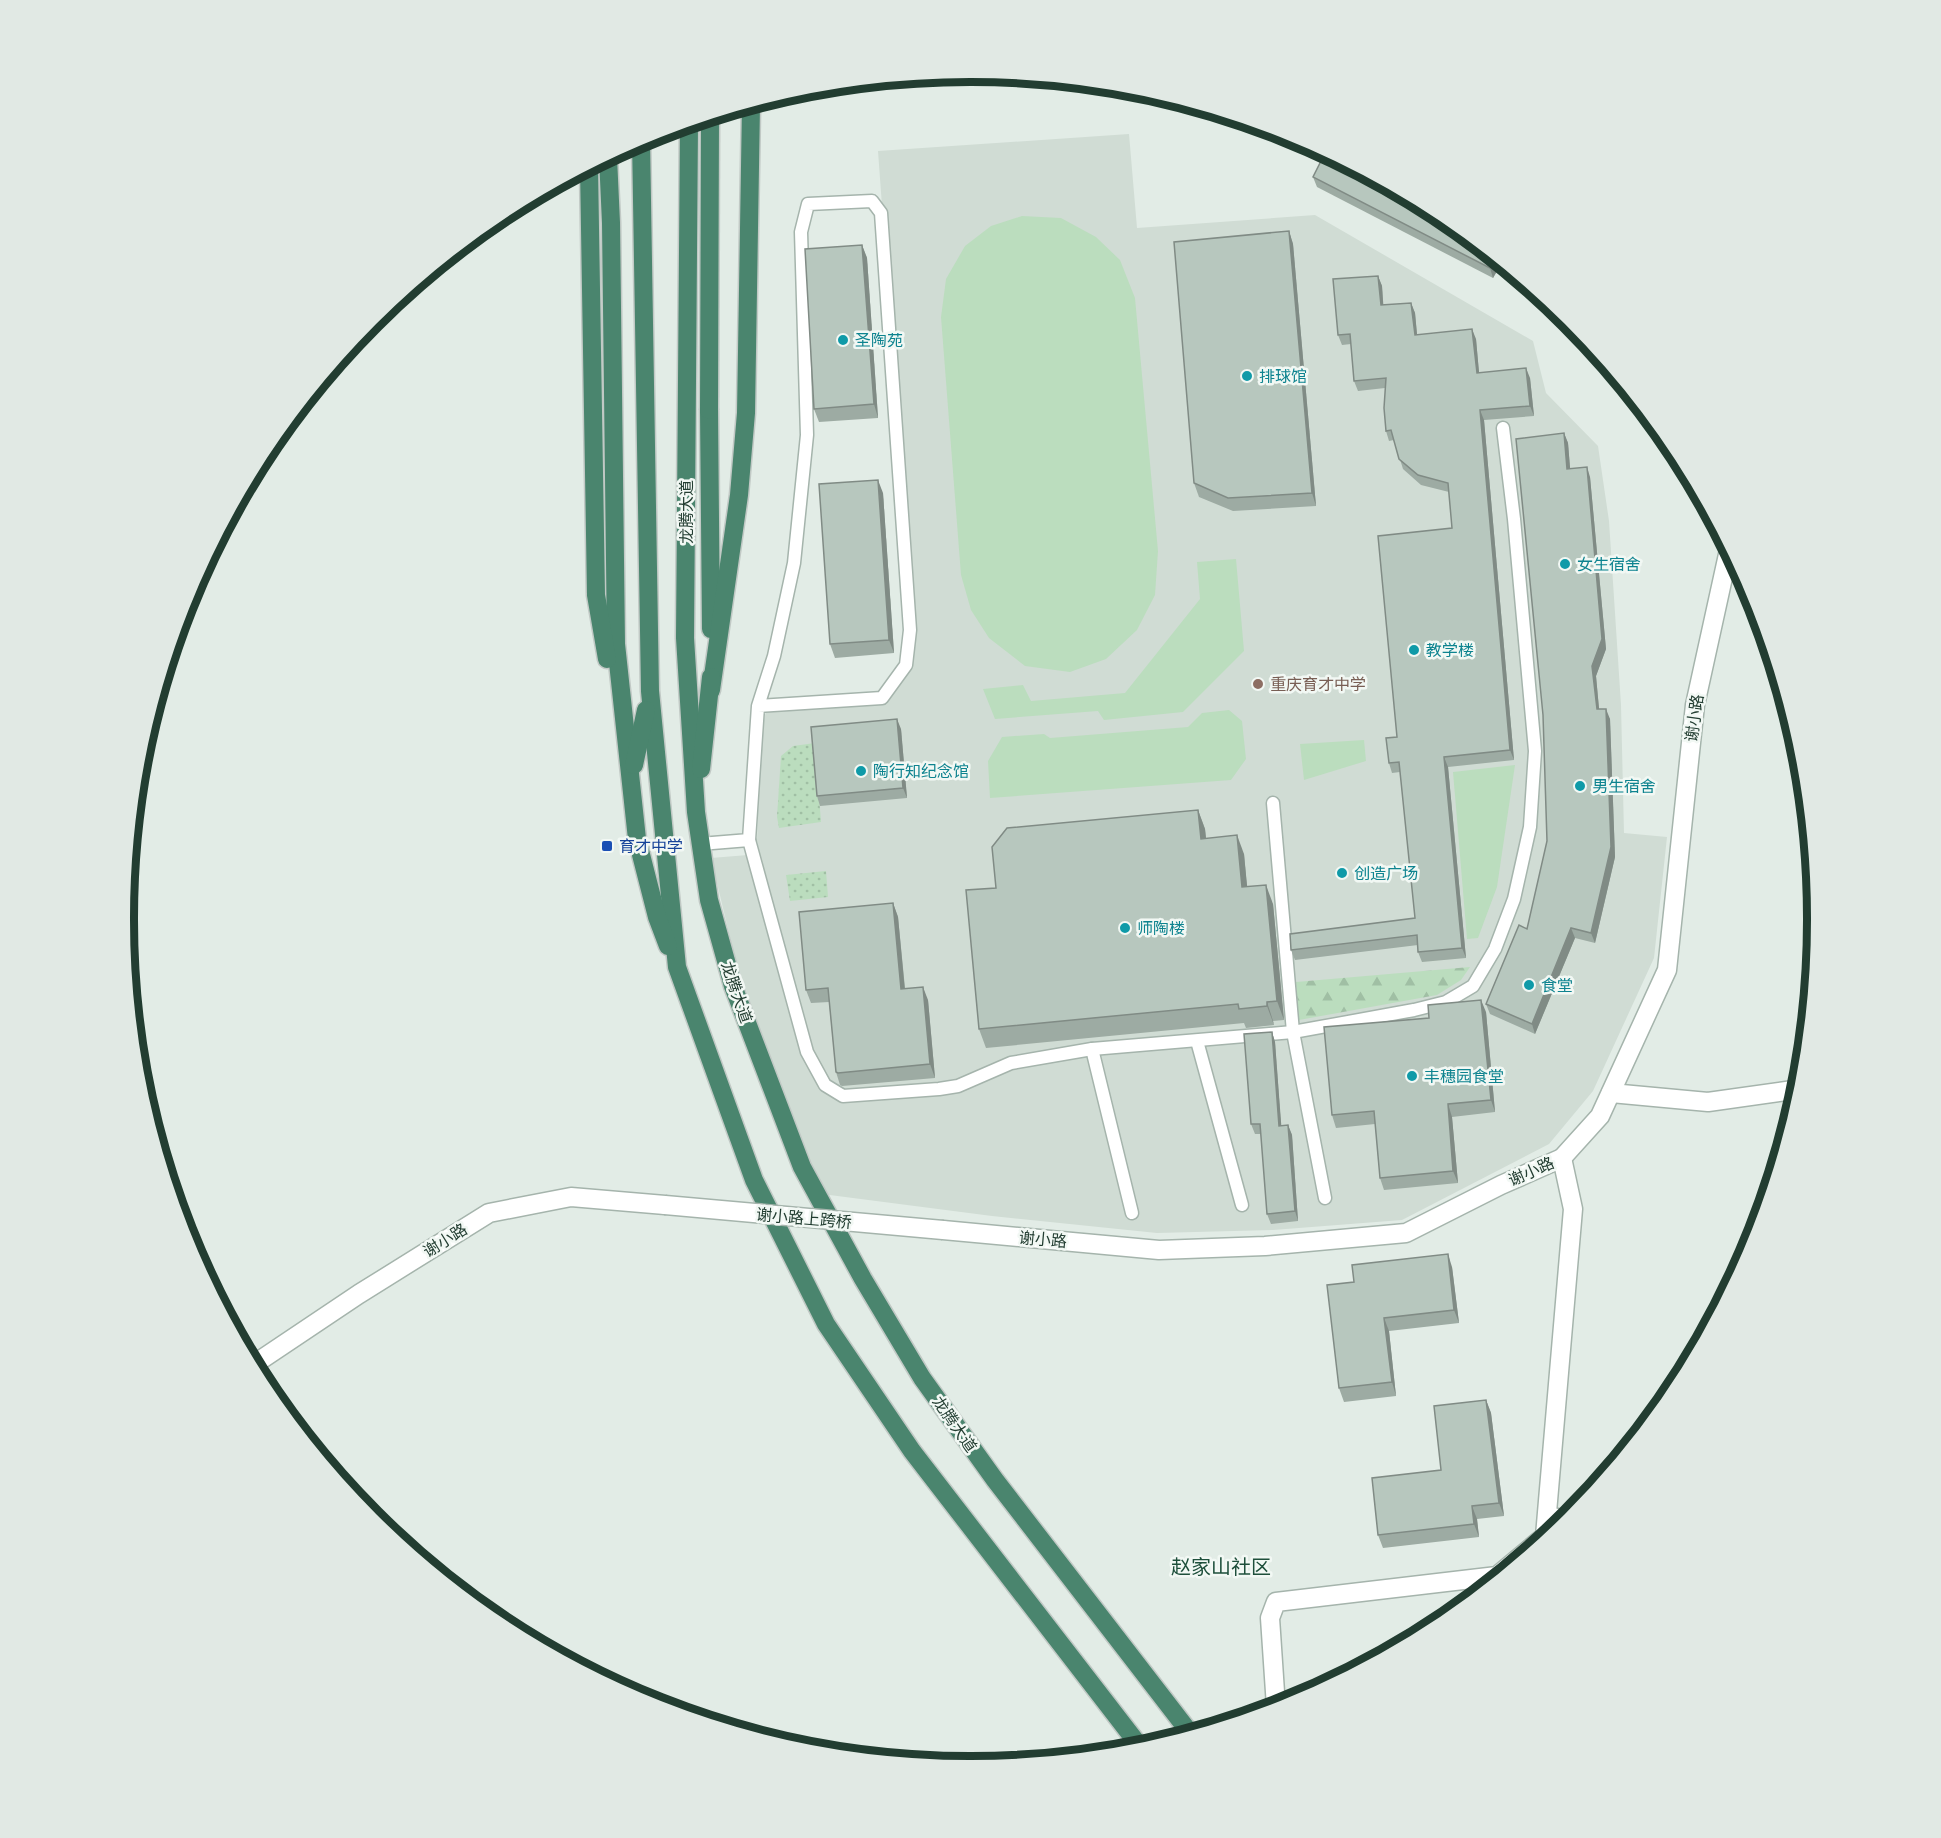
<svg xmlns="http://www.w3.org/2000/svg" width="1941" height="1838" viewBox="0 0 1941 1838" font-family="'Work Sans','Noto Sans SC',sans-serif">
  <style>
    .built { fill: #d0dcd4 }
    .grass { fill: url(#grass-dots) }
    .forest { fill: url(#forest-firs) }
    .garden { fill: #bbddbe }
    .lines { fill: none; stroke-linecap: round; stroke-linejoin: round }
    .service-casing { stroke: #a5b4ac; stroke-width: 15 }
    .minor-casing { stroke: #a5b4ac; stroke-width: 21 }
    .tertiary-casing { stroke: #a5b4ac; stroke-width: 21 }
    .trunk-casing { stroke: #c1c9c5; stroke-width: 21 }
    .service { stroke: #fff; stroke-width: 12 }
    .minor { stroke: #fff; stroke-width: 18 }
    .tertiary { stroke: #fff; stroke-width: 18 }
    .trunk { stroke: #4a856e; stroke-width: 18 }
    .tertiary-bridge-casing { stroke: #a5b4ac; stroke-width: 21; stroke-linecap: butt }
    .trunk-bridge-casing { stroke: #c1c9c5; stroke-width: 21; stroke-linecap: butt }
    .tertiary-bridge { stroke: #fff; stroke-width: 18 }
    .trunk-bridge { stroke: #4a856e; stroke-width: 18 }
    .wall { fill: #9daba3 }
    .shaded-wall { fill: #808b85 }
    .building { fill: #b7c7be; stroke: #808b85; stroke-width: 1.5 }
    .culture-dot { fill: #0f9aa8; stroke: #f2f8f4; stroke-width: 2 }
    .education-dot { fill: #8d6e63; stroke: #f2f8f4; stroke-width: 2 }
    .transit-dot { fill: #1a4fb4; stroke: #f2f8f4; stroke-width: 2 }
    .labels { text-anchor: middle; stroke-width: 5; stroke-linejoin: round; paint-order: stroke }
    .culture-label { font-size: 16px; fill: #0d838f; stroke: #f2f8f4; text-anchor: start }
    .street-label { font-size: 16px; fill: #223d31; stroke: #f2f8f4 }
    .education-label { font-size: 16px; fill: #785e54; stroke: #f2f8f4; text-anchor: start }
    .transit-label { font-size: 16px; fill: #164399; stroke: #f2f8f4; text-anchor: start }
    .quarter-label { font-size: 20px; fill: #1e4f3b; stroke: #f2f8f4 }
    .rim { fill: none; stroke: #223d31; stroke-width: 8 }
  </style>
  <defs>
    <pattern id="grass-dots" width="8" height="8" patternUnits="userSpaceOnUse" patternTransform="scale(1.5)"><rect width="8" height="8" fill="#bbddbe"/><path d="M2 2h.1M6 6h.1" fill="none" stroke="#a0bfa4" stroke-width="1.8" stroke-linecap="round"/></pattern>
    <pattern id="forest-firs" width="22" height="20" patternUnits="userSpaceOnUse" patternTransform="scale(1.5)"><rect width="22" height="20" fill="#bbddbe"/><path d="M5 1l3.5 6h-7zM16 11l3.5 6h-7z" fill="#a0bfa4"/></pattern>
  </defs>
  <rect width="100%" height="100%" fill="#e2ece6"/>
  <polygon class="built" points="1129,134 1137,228 1315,215 1533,341 1546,393 1598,446 1609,521 1621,705 1624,833 1667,837 1654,958 1593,1091 1549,1144 1402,1220 1273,1230 1157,1233 992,1216 822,1194 779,1088 734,954 711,858 760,854 757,841 761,735 766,711 885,703 908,666 913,630 878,151"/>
  <g class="grass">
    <polygon points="815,743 821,822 779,828 777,817 781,756 793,746"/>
    <polygon points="826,871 828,897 790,901 786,875"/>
  </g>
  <polygon class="forest" points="1470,967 1461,980 1437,995 1299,1020 1296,982"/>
  <g class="garden">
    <polygon points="1022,216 1061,218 1096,237 1120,260 1135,298 1158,551 1155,595 1137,630 1106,659 1070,672 1025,666 989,638 971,610 961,575 941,317 946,279 965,246 991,226"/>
    <polygon points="1236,559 1244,651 1183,712 1104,720 1098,711 995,719 983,689 1023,685 1031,701 1125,693 1200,599 1197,562"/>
    <polygon points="1229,710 1242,721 1246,759 1231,780 990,798 988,761 1002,737 1044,734 1050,738 1188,727 1202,713"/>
    <polygon points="1364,740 1366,761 1304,780 1300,744"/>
    <polygon points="1515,765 1497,887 1478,938 1467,939 1453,772"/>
  </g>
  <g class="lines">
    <defs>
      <g id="service">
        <polyline points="1273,803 1293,1032 1325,1198"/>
        <polyline points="749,840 807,1052 825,1085 843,1096 939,1089 958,1086 1011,1063 1092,1049 1293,1032 1414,1010 1446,1002 1473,986 1495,949 1514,899 1530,827 1535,751 1514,519 1503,428"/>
        <polyline points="700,844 749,840 758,706 774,656 794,563 807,435 801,232 808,204 872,201 881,213 910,630 906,665 882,698 758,706"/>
        <polyline points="1197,1041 1242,1205"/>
        <polyline points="1092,1049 1132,1213"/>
      </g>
      <g id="minor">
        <polyline points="1611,1093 1708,1102 1800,1089"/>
        <polyline points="1548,1516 1567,1520"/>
        <polyline points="1276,1707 1270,1618 1276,1602 1497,1576 1545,1536 1573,1209 1562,1158"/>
      </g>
      <g id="tertiary">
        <polyline points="943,1230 1159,1250 1265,1246 1406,1233 1501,1185 1562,1158 1600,1116 1667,970 1695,705 1729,550"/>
        <polyline points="253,1365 359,1294 489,1213 571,1197 665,1205"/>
      </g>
      <g id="trunk">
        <polyline points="689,124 685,638 696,812 709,900 733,986 802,1167 863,1279 922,1378 995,1480 1190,1733"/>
        <polyline points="641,139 650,691 677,967 754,1180 826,1324 912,1451 1141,1748"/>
        <polyline points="608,157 611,223 616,644 637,839 657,917 668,946"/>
        <polyline points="589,167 596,595 607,659"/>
        <polyline points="709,410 711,629"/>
        <polyline points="711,690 739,495 746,413 751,105"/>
        <polyline points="634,765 646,710"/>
        <polyline points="701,769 711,677"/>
      </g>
    </defs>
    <use href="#service" class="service-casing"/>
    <use href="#minor" class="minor-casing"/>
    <use href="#tertiary" class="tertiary-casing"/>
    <use href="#trunk" class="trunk-casing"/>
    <use href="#service" class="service"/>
    <use href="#minor" class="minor"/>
    <use href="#tertiary" class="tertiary"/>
    <use href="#trunk" class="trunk"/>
    <defs>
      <polyline id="tertiary-bridge" points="665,1205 943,1230"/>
      <polyline id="trunk-bridge" points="709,410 710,117"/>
    </defs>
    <use href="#tertiary-bridge" class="tertiary-bridge-casing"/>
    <use href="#trunk-bridge" class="trunk-bridge-casing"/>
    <use href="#tertiary-bridge" class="tertiary-bridge"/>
    <use href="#trunk-bridge" class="trunk-bridge"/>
  </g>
  <g class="wall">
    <polygon points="1313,177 1501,264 1493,278 1317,187"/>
    <polygon points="1289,231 1293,244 1316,506 1233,511 1199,497 1194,483"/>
    <polygon points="862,245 867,258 878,418 819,422 814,409"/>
    <polygon points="1378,276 1382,286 1383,305 1411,303 1415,313 1417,335 1476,339 1479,373 1530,378 1534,416 1484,420 1514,760 1448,767 1466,958 1422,962 1418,952 1418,945 1295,960 1291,950 1415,918 1400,772 1392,773 1389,763 1397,737 1452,528 1449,492 1421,485 1403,469 1394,440 1389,441 1386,431 1385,388 1358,391 1354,381 1351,344 1342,345 1338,335"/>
    <polygon points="1564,433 1568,443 1570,469 1590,477 1606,649 1596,676 1599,709 1610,719 1615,857 1595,943 1575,938 1535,1034 1490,1014 1486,1004 1527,929 1547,841"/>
    <polygon points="883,493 894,653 835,658 830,644"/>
    <polygon points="901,729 907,798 820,806 817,796"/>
    <polygon points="1198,810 1205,829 1206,838 1244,854 1247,887 1273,904 1284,1020 1273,1021 1274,1025 1246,1028 1244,1023 986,1048 979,1029"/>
    <polygon points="893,903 898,917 905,988 928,1000 935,1078 842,1086 840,1085 836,1072 829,1002 811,1003 806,990"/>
    <polygon points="1486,1012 1495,1112 1452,1117 1458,1183 1384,1190 1380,1178 1375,1124 1336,1128 1332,1115"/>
    <polygon points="1272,1032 1275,1042 1281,1125 1288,1125 1292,1135 1298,1221 1271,1224 1267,1214 1261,1134 1255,1134 1251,1124"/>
    <polygon points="1452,1267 1459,1323 1389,1331 1396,1396 1344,1402 1339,1388 1354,1282"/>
    <polygon points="1486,1400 1491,1413 1504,1516 1477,1519 1479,1537 1383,1548 1378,1535 1441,1470"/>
  </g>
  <g class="shaded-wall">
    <polygon points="1289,231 1293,244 1316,506 1312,493"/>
    <polygon points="862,245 867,258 878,418 874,404"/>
    <polygon points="1495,259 1501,264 1493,278 1490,268"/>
    <polygon points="1378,276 1382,286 1384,315 1381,305"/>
    <polygon points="1411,303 1415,313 1418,345 1415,335"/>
    <polygon points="1472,329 1476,339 1480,383 1477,373"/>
    <polygon points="1526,368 1530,378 1534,416 1530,406"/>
    <polygon points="1480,410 1484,420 1514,760 1510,750"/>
    <polygon points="1564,433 1568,443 1571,479 1567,469"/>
    <polygon points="1587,467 1590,477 1606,649 1596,676 1600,719 1597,709 1592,666"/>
    <polygon points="878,480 883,493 894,653 889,640"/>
    <polygon points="1606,709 1610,719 1615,857 1595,943 1591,933"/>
    <polygon points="897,719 901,729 907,798 903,788"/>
    <polygon points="1444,757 1448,767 1466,958 1462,948"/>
    <polygon points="1198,810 1205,829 1208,858 1201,839"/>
    <polygon points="1237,835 1244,854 1249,906 1242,887"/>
    <polygon points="1266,885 1273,904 1284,1020 1277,1001"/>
    <polygon points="893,903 898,917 906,1002 901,989"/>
    <polygon points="1571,928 1575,938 1535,1034 1532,1024"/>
    <polygon points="923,987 928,1000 935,1078 930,1064"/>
    <polygon points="1481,1000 1486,1012 1495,1112 1491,1100"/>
    <polygon points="1267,1002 1273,1021 1274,1025 1267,1006"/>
    <polygon points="1272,1032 1275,1042 1282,1135 1279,1126"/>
    <polygon points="1448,1104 1452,1117 1458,1183 1453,1171"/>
    <polygon points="1288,1125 1292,1135 1298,1221 1295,1211"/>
    <polygon points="1448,1254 1452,1267 1459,1323 1454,1310"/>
    <polygon points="1384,1318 1389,1331 1396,1396 1392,1382"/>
    <polygon points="1486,1400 1491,1413 1504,1516 1499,1503"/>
    <polygon points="1472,1506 1477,1519 1479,1537 1474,1524"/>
  </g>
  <g class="building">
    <polygon points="1325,153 1441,215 1495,259 1490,268 1313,177"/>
    <polygon points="1289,231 1312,493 1228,498 1194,483 1174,242"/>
    <polygon points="862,245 874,404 814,409 805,249"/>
    <polygon points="1378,276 1381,305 1411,303 1415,335 1472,329 1477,373 1526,368 1530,406 1480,410 1510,750 1444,757 1462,948 1418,952 1417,935 1291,950 1290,934 1415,918 1399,762 1389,763 1386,738 1397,737 1378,536 1452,528 1448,483 1418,475 1399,459 1391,430 1386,431 1384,408 1386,378 1354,381 1350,334 1338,335 1333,279"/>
    <polygon points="1564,433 1567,469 1587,467 1602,639 1592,666 1597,709 1606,709 1611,847 1591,933 1571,928 1532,1024 1486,1004 1519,925 1527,929 1547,841 1543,715 1516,439"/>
    <polygon points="878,480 889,640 830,644 819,484"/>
    <polygon points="897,719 903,788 817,796 811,727"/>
    <polygon points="1198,810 1201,839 1237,835 1242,887 1266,885 1277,1001 1267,1002 1267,1006 1239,1009 1238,1004 979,1029 966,890 996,888 992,847 1007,828"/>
    <polygon points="893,903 901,989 923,987 930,1064 838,1073 836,1072 828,988 806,990 799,912"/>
    <polygon points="1481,1000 1491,1100 1448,1104 1453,1171 1380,1178 1374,1111 1332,1115 1324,1027 1429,1018 1428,1005"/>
    <polygon points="1272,1032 1279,1126 1288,1125 1295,1211 1267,1214 1260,1124 1251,1124 1244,1034"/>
    <polygon points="1448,1254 1454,1310 1384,1318 1392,1382 1339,1388 1327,1285 1354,1282 1352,1265"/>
    <polygon points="1486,1400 1499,1503 1472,1506 1474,1524 1378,1535 1372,1478 1441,1470 1434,1406"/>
  </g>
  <g class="culture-dot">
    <circle cx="843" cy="340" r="6"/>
    <circle cx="1247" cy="376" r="6"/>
    <circle cx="1565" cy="564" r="6"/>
    <circle cx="1414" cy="650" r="6"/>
    <circle cx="861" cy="771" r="6"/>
    <circle cx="1580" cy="786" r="6"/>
    <circle cx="1342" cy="873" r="6"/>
    <circle cx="1125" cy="928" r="6"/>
    <circle cx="1529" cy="985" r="6"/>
    <circle cx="1412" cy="1076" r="6"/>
  </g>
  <circle class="education-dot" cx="1258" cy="684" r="6"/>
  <rect class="transit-dot" x="601" y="840" width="12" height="12" rx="3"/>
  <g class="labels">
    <g class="culture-label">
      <text x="855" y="346">圣陶苑</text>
      <text x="1259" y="382">排球馆</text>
      <text x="1577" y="570">女生宿舍</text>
      <text x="1426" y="656">教学楼</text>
      <text x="873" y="777">陶行知纪念馆</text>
      <text x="1592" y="792">男生宿舍</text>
      <text x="1354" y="879">创造广场</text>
      <text x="1137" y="934">师陶楼</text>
      <text x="1541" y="991">食堂</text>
      <text x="1424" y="1082">丰穗园食堂</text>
    </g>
    <g class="street-label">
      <text transform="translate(686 512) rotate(-90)" y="6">龙腾大道</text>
      <text transform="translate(1694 718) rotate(-82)" y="6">谢小路</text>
      <text transform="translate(737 992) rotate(71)" y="6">龙腾大道</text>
      <text transform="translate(1531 1171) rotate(-24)" y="6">谢小路</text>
      <text transform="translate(804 1218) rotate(5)" y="6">谢小路上跨桥</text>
      <text transform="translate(1043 1239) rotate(5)" y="6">谢小路</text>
      <text transform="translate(445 1240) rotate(-32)" y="6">谢小路</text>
      <text transform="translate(955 1424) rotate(55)" y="6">龙腾大道</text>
    </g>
    <g class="education-label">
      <text x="1270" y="690">重庆育才中学</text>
    </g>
    <g class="transit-label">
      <text x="619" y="852">育才中学</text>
    </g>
    <g class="quarter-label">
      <text x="1221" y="1574">赵家山社区</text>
    </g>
  </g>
  <path d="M0 0H1941V1838H0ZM970 82H971A836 836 0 0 1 1807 918V920A836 836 0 0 1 971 1756H970A836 836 0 0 1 134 920V918A836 836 0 0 1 970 82Z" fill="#e1e9e4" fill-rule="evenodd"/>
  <path class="rim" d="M970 82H971A836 836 0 0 1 1807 918V920A836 836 0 0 1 971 1756H970A836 836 0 0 1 134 920V918A836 836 0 0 1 970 82Z"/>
</svg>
